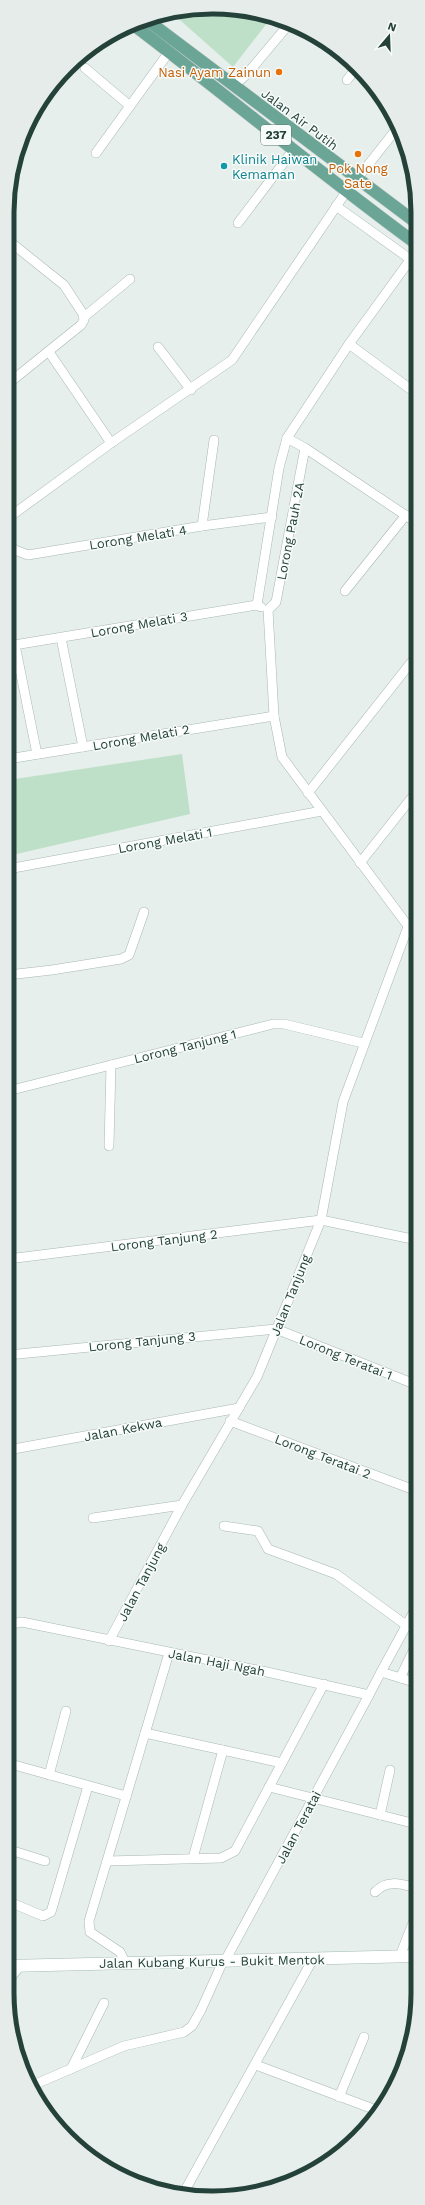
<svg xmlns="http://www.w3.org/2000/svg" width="425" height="2205" viewBox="0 0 425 2205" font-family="'Work Sans',sans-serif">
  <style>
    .green { fill: #bfe0c8 }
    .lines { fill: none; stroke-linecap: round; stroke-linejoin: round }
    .minor-casing { stroke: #a8b8b2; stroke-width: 10 }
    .secondary-casing { stroke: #a4bbb3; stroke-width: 13 }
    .primary-casing { stroke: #c2cac8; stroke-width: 13 }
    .minor { stroke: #fff; stroke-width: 9 }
    .secondary { stroke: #fff; stroke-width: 12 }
    .primary { stroke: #6aa596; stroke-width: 12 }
    .food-dot { fill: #e8710a; stroke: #f7fbf9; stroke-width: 1.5 }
    .culture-dot { fill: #0f9aa8; stroke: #f7fbf9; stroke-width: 1.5 }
    .labels { text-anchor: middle; stroke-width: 3; stroke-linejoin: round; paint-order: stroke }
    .shield { fill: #f7fbf9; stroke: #637a73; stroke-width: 1 }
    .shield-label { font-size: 12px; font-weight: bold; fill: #24423a }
    .food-label { font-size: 13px; fill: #c56008; stroke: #f7fbf9; text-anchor: end }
    .street-label { font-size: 13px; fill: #24423a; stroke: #f7fbf9 }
    .culture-label { font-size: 13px; fill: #0d838f; stroke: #f7fbf9; text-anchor: start }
    .rim { fill: none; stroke: #24423a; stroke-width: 5 }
  </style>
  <rect width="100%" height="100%" fill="#e6efeb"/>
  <g class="green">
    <polygon points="239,9 271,18 233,67 172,13"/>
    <polygon points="182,754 190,814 8,856 8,780"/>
  </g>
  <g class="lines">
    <defs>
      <g id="minor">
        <polyline points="85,68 130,106"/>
        <polyline points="347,80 357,67"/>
        <polyline points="234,86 247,74 289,24"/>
        <polyline points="96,153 169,52"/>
        <polyline points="357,179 398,127"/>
        <polyline points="336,206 410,259"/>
        <polyline points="238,223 294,149"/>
        <polyline points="84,317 130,279"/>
        <polyline points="349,344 417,394"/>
        <polyline points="158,347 191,390"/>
        <polyline points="49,352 111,443"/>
        <polyline points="9,383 81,325 84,320 83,314 64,285 9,241"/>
        <polyline points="287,438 305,448 417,523"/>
        <polyline points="8,518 111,443 232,360 346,192"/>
        <polyline points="202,526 214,440"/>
        <polyline points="8,544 15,550 28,555 202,526 272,517"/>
        <polyline points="345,591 406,515"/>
        <polyline points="257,605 279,468 287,438 349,344 418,249"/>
        <polyline points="268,610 274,716 282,757 417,938"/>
        <polyline points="268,610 276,602 305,448"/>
        <polyline points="61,638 83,747"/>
        <polyline points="15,645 37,754"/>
        <polyline points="8,646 257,605 261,607"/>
        <polyline points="8,759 274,716"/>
        <polyline points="308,793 417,655"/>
        <polyline points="360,863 417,791"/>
        <polyline points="8,869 322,811"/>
        <polyline points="8,975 52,970 121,959 129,955 144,912"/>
        <polyline points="8,1091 273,1024 284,1024 363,1043"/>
        <polyline points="109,1146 111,1065"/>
        <polyline points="8,1259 321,1220 417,1240"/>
        <polyline points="8,1355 276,1329 417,1385"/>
        <polyline points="230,1421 417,1491"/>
        <polyline points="8,1450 239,1408"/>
        <polyline points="93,1518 182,1505"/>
        <polyline points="224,1526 258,1531 268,1549 336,1574 406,1625"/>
        <polyline points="7,1630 12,1624 22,1622 267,1672 369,1695 381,1672 417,1683"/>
        <polyline points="109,1641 182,1505 257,1377 321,1220 343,1102 409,924"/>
        <polyline points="381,1672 417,1606"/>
        <polyline points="400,1678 417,1643"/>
        <polyline points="145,1733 282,1763"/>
        <polyline points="7,1763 126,1796"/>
        <polyline points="49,1775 66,1711"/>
        <polyline points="7,1778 12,1764"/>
        <polyline points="269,1787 416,1824"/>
        <polyline points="380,1815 390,1770"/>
        <polyline points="7,1849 45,1861"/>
        <polyline points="193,1858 223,1750"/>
        <polyline points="107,1861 221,1858 235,1851 324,1684"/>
        <path d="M375 1892C387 1879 401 1884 416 1888"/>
        <polyline points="7,1901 43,1916 51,1912 88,1786"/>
        <polyline points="400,1956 416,1915"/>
        <polyline points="226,1959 369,1695"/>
        <polyline points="125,1962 120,1952 90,1932 89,1921 169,1653"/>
        <polyline points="7,1982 20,1966"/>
        <polyline points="256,2065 376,2110"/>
        <polyline points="71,2069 104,2003"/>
        <polyline points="38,2083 124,2046 184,2032 192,2026 201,2010 224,1959"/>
        <polyline points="339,2097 364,2037"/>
        <polyline points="183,2194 313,1959"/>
      </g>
      <polyline id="secondary" points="7,1966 416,1956"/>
      <g id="primary">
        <polyline points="147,20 418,224"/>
        <path d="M135 26C230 98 321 174 418 245"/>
      </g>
    </defs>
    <use href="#minor" class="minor-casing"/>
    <use href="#secondary" class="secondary-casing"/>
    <use href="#primary" class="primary-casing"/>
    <use href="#minor" class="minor"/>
    <use href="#secondary" class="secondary"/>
    <use href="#primary" class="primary"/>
  </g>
  <g class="food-dot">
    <circle cx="279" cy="72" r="4"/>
    <circle cx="358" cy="154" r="4"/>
  </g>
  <circle class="culture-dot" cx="224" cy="166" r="4"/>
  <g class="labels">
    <rect class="shield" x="261" y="125" width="30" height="20" rx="3"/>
    <g class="shield-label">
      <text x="276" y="139">237</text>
    </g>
    <g class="food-label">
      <text x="271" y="77">Nasi Ayam Zainun</text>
      <text x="358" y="173" text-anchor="middle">Pok Nong<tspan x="358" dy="15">Sate</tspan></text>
    </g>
    <g class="street-label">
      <text transform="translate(300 119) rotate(37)" y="5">Jalan Air Putih</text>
      <text transform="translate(290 531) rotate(-79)" y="5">Lorong Pauh 2A</text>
      <text transform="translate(138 537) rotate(-9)" y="5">Lorong Melati 4</text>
      <text transform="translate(139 624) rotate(-10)" y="5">Lorong Melati 3</text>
      <text transform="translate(141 737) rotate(-10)" y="5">Lorong Melati 2</text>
      <text transform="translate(165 840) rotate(-10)" y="5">Lorong Melati 1</text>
      <text transform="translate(185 1046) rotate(-14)" y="5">Lorong Tanjung 1</text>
      <text transform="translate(164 1240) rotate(-7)" y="5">Lorong Tanjung 2</text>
      <text transform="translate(290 1295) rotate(-68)" y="5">Jalan Tanjung</text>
      <text transform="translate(142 1341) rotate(-6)" y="5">Lorong Tanjung 3</text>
      <text transform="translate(346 1357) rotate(22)" y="5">Lorong Teratai 1</text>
      <text transform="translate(123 1429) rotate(-11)" y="5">Jalan Kekwa</text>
      <text transform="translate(323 1456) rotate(21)" y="5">Lorong Teratai 2</text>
      <text transform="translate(141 1582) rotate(-62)" y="5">Jalan Tanjung</text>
      <text transform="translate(217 1662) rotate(11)" y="5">Jalan Haji Ngah</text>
      <text transform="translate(298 1827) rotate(-62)" y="5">Jalan Teratai</text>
      <text transform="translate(212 1961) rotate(-1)" y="5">Jalan Kubang Kurus - Bukit Mentok</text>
    </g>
    <g class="culture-label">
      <text x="232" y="164">Klinik Haiwan<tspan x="232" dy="15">Kemaman</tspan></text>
    </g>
  </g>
  <path d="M0 0H425V2205H0ZM212 14H213A198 198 0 0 1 411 212V1993A198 198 0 0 1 213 2191H212A198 198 0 0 1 14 1993V212A198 198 0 0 1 212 14Z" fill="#e6ecea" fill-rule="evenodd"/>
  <path class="rim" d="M212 14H213A198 198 0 0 1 411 212V1993A198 198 0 0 1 213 2191H212A198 198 0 0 1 14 1993V212A198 198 0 0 1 212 14Z"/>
  <g transform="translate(389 36) rotate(19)" stroke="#f7fbf9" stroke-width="3" paint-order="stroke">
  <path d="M0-3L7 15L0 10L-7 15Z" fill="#24423a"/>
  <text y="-6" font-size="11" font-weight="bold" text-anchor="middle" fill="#24423a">N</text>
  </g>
</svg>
